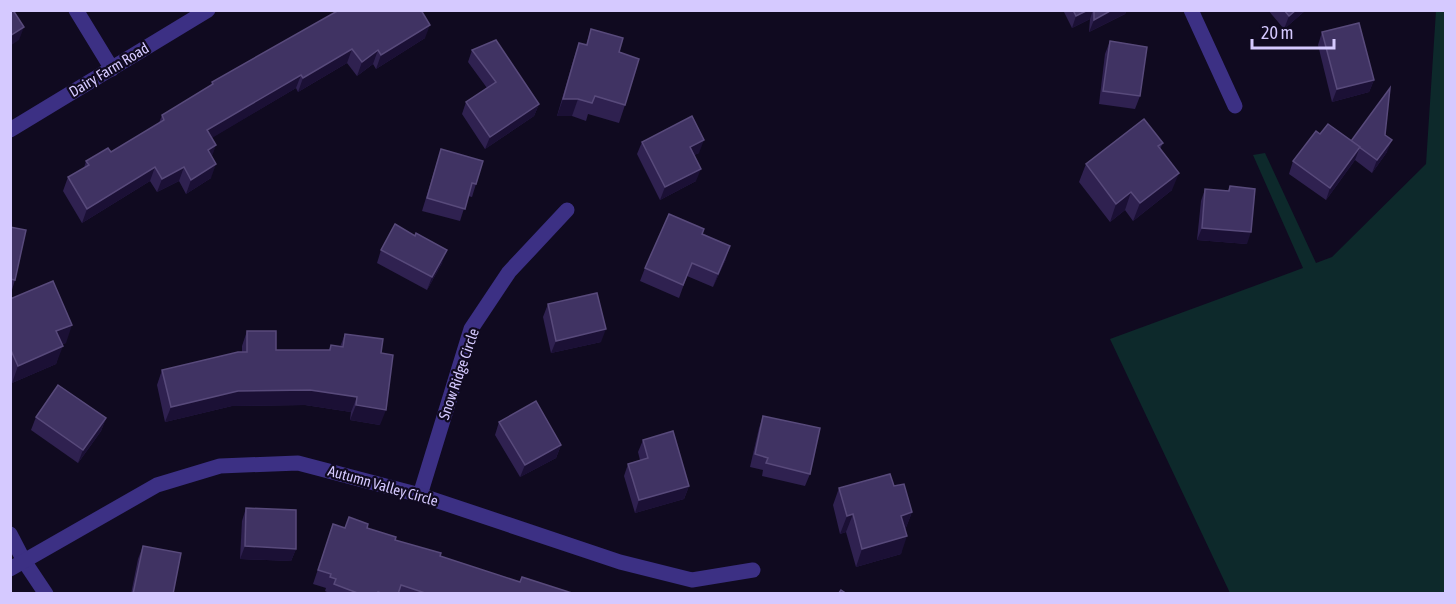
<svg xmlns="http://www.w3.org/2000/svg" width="1456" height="604" viewBox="0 0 1456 604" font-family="'Asap Condensed',sans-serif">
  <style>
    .green { fill: #0d292b }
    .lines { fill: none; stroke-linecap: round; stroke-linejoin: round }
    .street { stroke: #3c3084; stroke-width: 15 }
    .wall { fill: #2f2150 }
    .shaded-wall { fill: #1b1035 }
    .building { fill: #403363; stroke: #584a7b; stroke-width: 1.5 }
    .labels { text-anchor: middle; stroke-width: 4.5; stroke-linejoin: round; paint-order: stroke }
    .street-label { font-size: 15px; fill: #d5c9ff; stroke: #100a20 }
  </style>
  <rect width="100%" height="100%" fill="#100a20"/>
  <polygon class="green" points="1436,11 1446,11 1445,593 1230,593 1110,339 1303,268 1253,155 1265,153 1316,263 1332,257 1426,164"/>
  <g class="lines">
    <g class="street">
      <polyline points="76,10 112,69"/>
      <polyline points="1191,10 1235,106"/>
      <polyline points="10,130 208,10"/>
      <polyline points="420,495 471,329 509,272 567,210"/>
      <polyline points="10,534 24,561 46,594"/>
      <polyline points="10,569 157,485 220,466 298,463 420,495 620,562 692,580 753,570"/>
    </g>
  </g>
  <g class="wall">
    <polygon points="339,10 426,10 422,12 425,38 376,69 373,64 357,76 347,63 298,92 296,88 211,138 211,178 186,194 179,181 157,192 150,181 82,223 63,191 68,177 84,168 86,161 111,152 159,123 162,115 211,86 212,82"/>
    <polygon points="1063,10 1127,10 1125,14 1089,32 1090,19 1072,28"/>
    <polygon points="1268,10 1306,10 1284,29"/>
    <polygon points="591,29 619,52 625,105 619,123 588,114 586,121 572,116 557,116 573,61 579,43 586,45"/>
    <polygon points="1322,32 1374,80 1369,92 1332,102 1318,45"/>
    <polygon points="1110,41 1140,96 1135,109 1099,104 1105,54"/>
    <polygon points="472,50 539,104 534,116 485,149 462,114 466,102 487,88 468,62"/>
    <polygon points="1385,135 1387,152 1372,173 1355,160 1326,200 1289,174 1293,161 1351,141"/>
    <polygon points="642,142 699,153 694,155 696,181 660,200 637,154"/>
    <polygon points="1163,143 1160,149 1172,190 1133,221 1125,210 1110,222 1079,182 1086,164"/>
    <polygon points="441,149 476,184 472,197 468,196 460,221 422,211"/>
    <polygon points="1230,186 1247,244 1197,240 1201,201 1205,189 1228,191"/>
    <polygon points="10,227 15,280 11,293 10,293"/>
    <polygon points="702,234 726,259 713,287 687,276 679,298 640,281 645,268"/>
    <polygon points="381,250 442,263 427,290 377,263"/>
    <polygon points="10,299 66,343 62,344 56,364 12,383 10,381"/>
    <polygon points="548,304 601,342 551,353 543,317"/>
    <polygon points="247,331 276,350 329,350 331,345 340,347 345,334 381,353 380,425 350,420 351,412 305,405 232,406 165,422 157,385 162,370 242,352 242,346"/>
    <polygon points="763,416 810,474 805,486 762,476 763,470 750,467 759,428"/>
    <polygon points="36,417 106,418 101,431 78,463 31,430"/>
    <polygon points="499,422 561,445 556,458 520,477 495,435"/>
    <polygon points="643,440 689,486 684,499 635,513 624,476 628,464 640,460 638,452"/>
    <polygon points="894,486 912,512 905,530 901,554 856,567 846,532 840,534 833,505 839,488"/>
    <polygon points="246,508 296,549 291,561 240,559 242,521"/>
    <polygon points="349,517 367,528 395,540 440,556 520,582 575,594 331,594 325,591 326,588 313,584 333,524 345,528"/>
    <polygon points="143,546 173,594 131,594 138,559"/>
  </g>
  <g class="shaded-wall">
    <polygon points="1088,10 1093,10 1090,19 1072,28 1076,16"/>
    <polygon points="1112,10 1127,10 1125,14 1089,32 1094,20"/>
    <polygon points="1296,10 1306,10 1284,29 1289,16"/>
    <polygon points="430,25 425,38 376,69 381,55"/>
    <polygon points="24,27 19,40 10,46 10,36"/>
    <polygon points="352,49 347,63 298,92 303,78"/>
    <polygon points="378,50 373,64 357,76 362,62"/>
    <polygon points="301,75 296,88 202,144 207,130"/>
    <polygon points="1374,80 1369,92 1332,102 1337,89"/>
    <polygon points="563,99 578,99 572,116 557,116"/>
    <polygon points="539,104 534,116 485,149 490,137"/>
    <polygon points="704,140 699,153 685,159 690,147"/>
    <polygon points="1392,140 1387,152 1372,173 1377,160"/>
    <polygon points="216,145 211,159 208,150"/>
    <polygon points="1360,147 1355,160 1326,200 1330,188"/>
    <polygon points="216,164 211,178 186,194 191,180"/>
    <polygon points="155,167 150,181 82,223 87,209"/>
    <polygon points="184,167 179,181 157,192 162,179"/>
    <polygon points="701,169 696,181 660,200 665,187"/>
    <polygon points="1179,173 1172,190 1133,221 1140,203"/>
    <polygon points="1131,192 1125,210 1110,222 1116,204"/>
    <polygon points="1202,228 1251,232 1247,244 1197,240"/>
    <polygon points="730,246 726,259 713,287 718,274"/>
    <polygon points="447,250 442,263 427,290 432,277"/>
    <polygon points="72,325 66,343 49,348 56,331"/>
    <polygon points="606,329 601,342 551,353 556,341"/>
    <polygon points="63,346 56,364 12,383 18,366"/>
    <polygon points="310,390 357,397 351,412 305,405 232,406 165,422 171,407 238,391"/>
    <polygon points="356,405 386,410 380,425 350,420"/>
    <polygon points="106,418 101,431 78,463 83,450"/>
    <polygon points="561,445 556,458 520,477 525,465"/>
    <polygon points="689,486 684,499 635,513 639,500"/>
    <polygon points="912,512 905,530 901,516"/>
    <polygon points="853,514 846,532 840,534 847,516"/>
    <polygon points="907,536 901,554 856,567 862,549"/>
    <polygon points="245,546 296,549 291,561 240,559"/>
  </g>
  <g class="building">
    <polygon points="10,10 13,10 24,27 10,36"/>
    <polygon points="339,10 421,10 430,25 381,55 378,50 362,62 352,49 303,78 301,75 207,130 216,145 208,150 216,164 191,180 184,167 162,179 155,167 87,209 68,177 89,165 86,161 108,148 111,152 164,120 162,115 213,84 212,82"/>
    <polygon points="1073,10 1088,10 1076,16"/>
    <polygon points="1094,10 1112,10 1094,20"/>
    <polygon points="1284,10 1296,10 1289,16"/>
    <polygon points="1359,23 1374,80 1337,89 1322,32"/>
    <polygon points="591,29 623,38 619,52 639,59 625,105 595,96 592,103 578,99 563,99 579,43 587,45"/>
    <polygon points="496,40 539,104 490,137 466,102 496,82 472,50"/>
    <polygon points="1110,41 1147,47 1140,96 1103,91"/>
    <polygon points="1390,88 1385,135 1392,140 1377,160 1351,141"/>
    <polygon points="692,116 704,140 690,147 701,169 665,187 642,142"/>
    <polygon points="1144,119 1163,143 1158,146 1179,173 1140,203 1131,192 1116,204 1086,164"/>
    <polygon points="1328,124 1360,147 1330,188 1293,161 1316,131 1320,134"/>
    <polygon points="441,149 483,161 476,184 472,183 465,209 427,198"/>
    <polygon points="1230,186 1255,189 1251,232 1202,228 1205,189 1229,191"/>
    <polygon points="669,214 704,229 702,234 730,246 718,274 692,263 683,285 645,268"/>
    <polygon points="395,224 415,236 416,233 447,250 432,277 381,250"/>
    <polygon points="10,227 26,230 15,280 10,279"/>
    <polygon points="53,281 72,325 56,331 63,346 18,366 10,348 10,299"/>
    <polygon points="597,293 606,329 556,341 548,304"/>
    <polygon points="247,331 276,331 276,350 330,350 331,345 343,347 345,334 383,339 381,353 393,355 386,410 356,405 357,397 310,390 238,391 171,407 162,370 238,352 247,352"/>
    <polygon points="58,385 106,418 83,450 36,417"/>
    <polygon points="536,401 561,445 525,465 499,422"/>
    <polygon points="763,416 820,428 810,474 766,463 768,458 755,454"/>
    <polygon points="673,431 689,486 639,500 628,464 648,458 643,440"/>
    <polygon points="890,474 894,486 904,484 912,512 901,516 907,536 862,549 853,514 847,516 839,488"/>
    <polygon points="246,508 296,510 296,549 245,546"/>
    <polygon points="349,517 368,524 367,528 396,537 395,540 441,553 440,556 520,582 522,577 575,594 428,594 401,585 398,594 384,594 378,592 377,594 360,594 334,584 336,579 330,577 331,574 318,570 333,524 345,528"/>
    <polygon points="143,546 181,553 173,594 133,594"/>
    <polygon points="841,590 847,594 838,594"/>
  </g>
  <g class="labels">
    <g class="street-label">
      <text transform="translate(109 70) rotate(-31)" y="5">Dairy Farm Road</text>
      <text transform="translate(459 374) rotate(-71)" y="5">Snow Ridge Circle</text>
      <text transform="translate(383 486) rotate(16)" y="5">Autumn Valley Circle</text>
    </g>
  </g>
  <rect width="1456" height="604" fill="none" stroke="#d5c9ff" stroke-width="24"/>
  <path d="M1252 39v9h82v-9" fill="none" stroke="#d5c9ff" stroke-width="3"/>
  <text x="1261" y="39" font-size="18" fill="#d5c9ff" stroke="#100a20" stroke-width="4.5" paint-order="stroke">20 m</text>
</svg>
